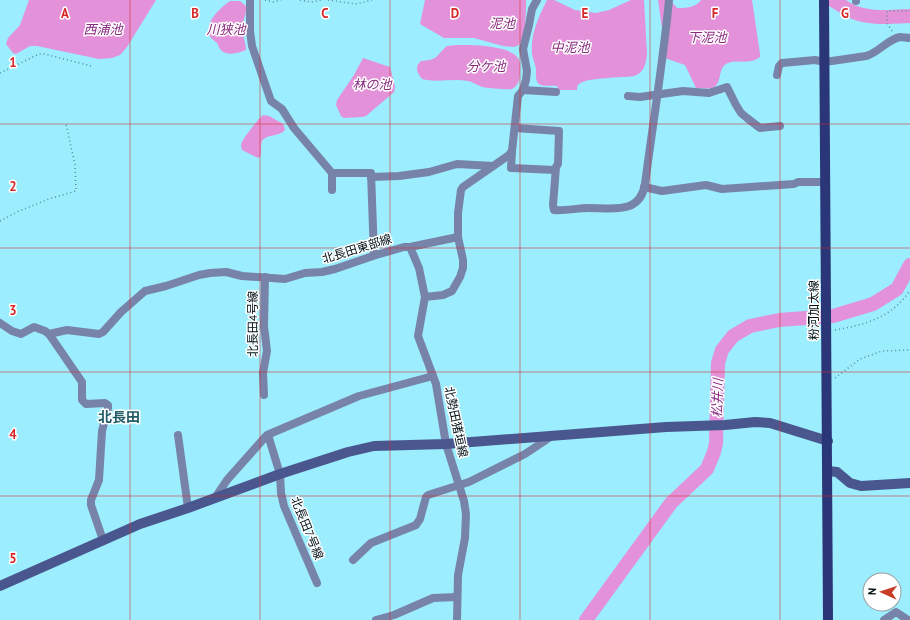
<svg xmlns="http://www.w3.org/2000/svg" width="910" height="620" viewBox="0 0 910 620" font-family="'PT Sans','Noto Sans JP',sans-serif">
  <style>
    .water { fill: #e391d8 }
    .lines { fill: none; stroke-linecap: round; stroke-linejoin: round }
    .river { stroke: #e391d8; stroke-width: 14 }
    .path { stroke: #588d98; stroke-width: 1.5; stroke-dasharray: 1 3; stroke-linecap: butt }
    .street { stroke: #7883aa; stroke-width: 8 }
    .secondary { stroke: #49578e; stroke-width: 10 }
    .primary { stroke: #2a3678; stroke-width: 10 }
    .grid { fill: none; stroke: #d62828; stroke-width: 1; stroke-opacity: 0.55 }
    .labels { text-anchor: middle; stroke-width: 3; stroke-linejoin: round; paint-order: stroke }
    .street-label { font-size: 12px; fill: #001116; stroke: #fff }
    .water-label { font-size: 13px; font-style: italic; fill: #88297f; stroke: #fff }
    .quarter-label { font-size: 14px; font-weight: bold; fill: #235d68; stroke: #fff }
    .grid-label { font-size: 13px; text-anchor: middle; font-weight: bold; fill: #d62828; stroke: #fff; stroke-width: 3; stroke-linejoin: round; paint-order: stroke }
  </style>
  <rect width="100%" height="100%" fill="#9cedfd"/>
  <g class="water">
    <polygon points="29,0 156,0 127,47 120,55 112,58 99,59 37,46 30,46 16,54 13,53 6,44 8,38 20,25"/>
    <path d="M425 0H526C526 15 526 31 519 45L514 47 503 46 474 38H444L420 24Z"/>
    <path d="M547 0H554L575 10 596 13 609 10 631 0H644L647 54C646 64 644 73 634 76 623 78 587 77 579 84 577 85 577 87 577 90H559L557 86C552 85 543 87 539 84 535 81 536 73 536 69 535 64 533 59 532 54 530 35 539 16 547 0Z"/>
    <path d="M658 0H670L677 8C686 8 695 8 701 0H752L760 54V57C748 66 736 58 726 64 717 70 723 84 712 88 708 89 701 88 696 88L685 65 662 57 663 35Z"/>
    <path d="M230 1H240L246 6C247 14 242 22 242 31 243 37 246 43 246 50 239 53 228 56 222 51 219 49 219 46 217 43 214 40 210 38 209 34 205 22 221 7 230 1Z"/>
    <path d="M457 45C472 45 509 45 518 58 521 63 520 68 520 73 520 79 518 86 512 89 510 90 486 88 482 87 477 85 473 82 468 81 453 78 437 83 422 79 417 72 414 68 421 61 439 60 435 56 447 46Z"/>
    <polygon points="363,58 390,67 395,87 394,92 366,116 362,117 344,118 341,116 336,105 337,100 354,75"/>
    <path d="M263 115 269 116 283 124 285 130C279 137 266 134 262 141 260 146 262 152 260 157L258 158 242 150 241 145C242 139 259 118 263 115Z"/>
  </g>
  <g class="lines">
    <g class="river">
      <path d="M834 1C840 4 846 9 853 12 871 19 891 17 910 16"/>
      <polyline points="586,620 671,503 707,469 714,452 716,443 718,363 722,350 733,336 750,326 779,320 833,316 873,304 897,289 910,265"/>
    </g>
    <g class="path">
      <polyline points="265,0 273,2 281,0"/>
      <polyline points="300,0 311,2 322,0"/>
      <polyline points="328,0 356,4 372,0"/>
      <polyline points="892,31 887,23 887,11 910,11"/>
      <polyline points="0,73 39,54 45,54 91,66"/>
      <polyline points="0,221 19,211 49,199 76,191 75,165 66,124"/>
      <path d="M835 330C865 325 893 317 910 290"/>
      <polyline points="835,378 860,359 882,351 910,350"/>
    </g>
    <g class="street">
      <polyline points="250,0 250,31 252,46 271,101 282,109 294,128 332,173 371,173 374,255"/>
      <polyline points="856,1 856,0"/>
      <path d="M777 75 779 66 782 63 815 60 825 62 866 56C878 53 888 39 900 37 903 37 907 38 910 38"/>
      <polyline points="523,90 556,92"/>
      <polyline points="628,96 640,97 683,91 709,93 727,87 736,105 741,113 747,118 760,128 780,126"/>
      <path d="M515 128 559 131 558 164 556 167 553 205 554 210C566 211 577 208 589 208 612 208 640 215 645 184 653 123 663 62 669 0"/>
      <polyline points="512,151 511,168 555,170"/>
      <polyline points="371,177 399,176 429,172 457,164 493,166"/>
      <polyline points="644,187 662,191 706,185 722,189 794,184 798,182 826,182"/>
      <polyline points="332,190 332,173"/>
      <polyline points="410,247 458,237"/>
      <polyline points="0,323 12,331 21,334 34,327 45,331 49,334 67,330 99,334 103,332 121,312 145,291 166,286 199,275 210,273 226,272 242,276 285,279 305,273 322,272 335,269 376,255 404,247 410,247 419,268 425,297"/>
      <polyline points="49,334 82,382 82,400 86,404 105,403 108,405 108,408 102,431 99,480 91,500 91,505 103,540"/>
      <polyline points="264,395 263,373 267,351 264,326 265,277"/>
      <polyline points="178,435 188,508"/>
      <polyline points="268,435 280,474 281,493 284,506 317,583"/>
      <polyline points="215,498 227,480 267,435 359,396 433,376"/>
      <polyline points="353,560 371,543 416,525 420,519 426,497 428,495 469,482 525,454 552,436"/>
      <polyline points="376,620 394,615 433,598 457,597"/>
      <polyline points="457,620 458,575 465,538 466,514 464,501 446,444 436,384 418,336 425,297 443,295 452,291 460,277 463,268 463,260 458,237 458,213 461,190 463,187 509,155 512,151 518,96 523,90 526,80 527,71 523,49 529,25 532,9 537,0"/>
      <polyline points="884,620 896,612 908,620"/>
    </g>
    <g class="secondary">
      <polyline points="828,471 837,472 850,483 861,486 910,483"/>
      <polyline points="0,586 140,524 188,508 280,474 348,452 374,446 446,444 666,427 725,425 755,422 770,423 828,441"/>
    </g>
    <polyline class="primary" points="824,0 828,620"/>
  </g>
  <path class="grid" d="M130 0V620M260 0V620M390 0V620M520 0V620M650 0V620M780 0V620M0 124H910M0 248H910M0 372H910M0 496H910"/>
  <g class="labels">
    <g class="street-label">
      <text transform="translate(357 249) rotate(-17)" y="4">北長田東部線</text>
      <text transform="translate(814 310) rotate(-90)" y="4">粉河加太線</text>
      <text transform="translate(253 324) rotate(-90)" y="4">北長田4号線</text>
      <text transform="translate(456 422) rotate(78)" y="4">北勢田猪垣線</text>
      <text transform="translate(307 528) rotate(68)" y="4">北長田7号線</text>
    </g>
    <g class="water-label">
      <text x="502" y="28">泥池</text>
      <text x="103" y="34">西浦池</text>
      <text x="226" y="34">川狭池</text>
      <text x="707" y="42">下泥池</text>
      <text x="570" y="52">中泥池</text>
      <text x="486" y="71">分ケ池</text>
      <text x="372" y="89">林の池</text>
      <text transform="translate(717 398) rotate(-88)" y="5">松井川</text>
    </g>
    <g class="quarter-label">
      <text x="119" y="422">北長田</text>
    </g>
  </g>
  <g class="grid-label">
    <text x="65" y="18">A</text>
    <text x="195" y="18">B</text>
    <text x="325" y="18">C</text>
    <text x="455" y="18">D</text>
    <text x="585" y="18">E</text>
    <text x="715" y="18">F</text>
    <text x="845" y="18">G</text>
    <text x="13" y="67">1</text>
    <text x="13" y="191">2</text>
    <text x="13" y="315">3</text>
    <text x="13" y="439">4</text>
    <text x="13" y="563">5</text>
  </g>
  <g transform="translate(882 592) rotate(273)"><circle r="19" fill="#ffffff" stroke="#99a0a2"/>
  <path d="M0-3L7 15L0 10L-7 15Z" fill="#c83d26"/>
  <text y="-6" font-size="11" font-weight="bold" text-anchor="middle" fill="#001116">N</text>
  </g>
</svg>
